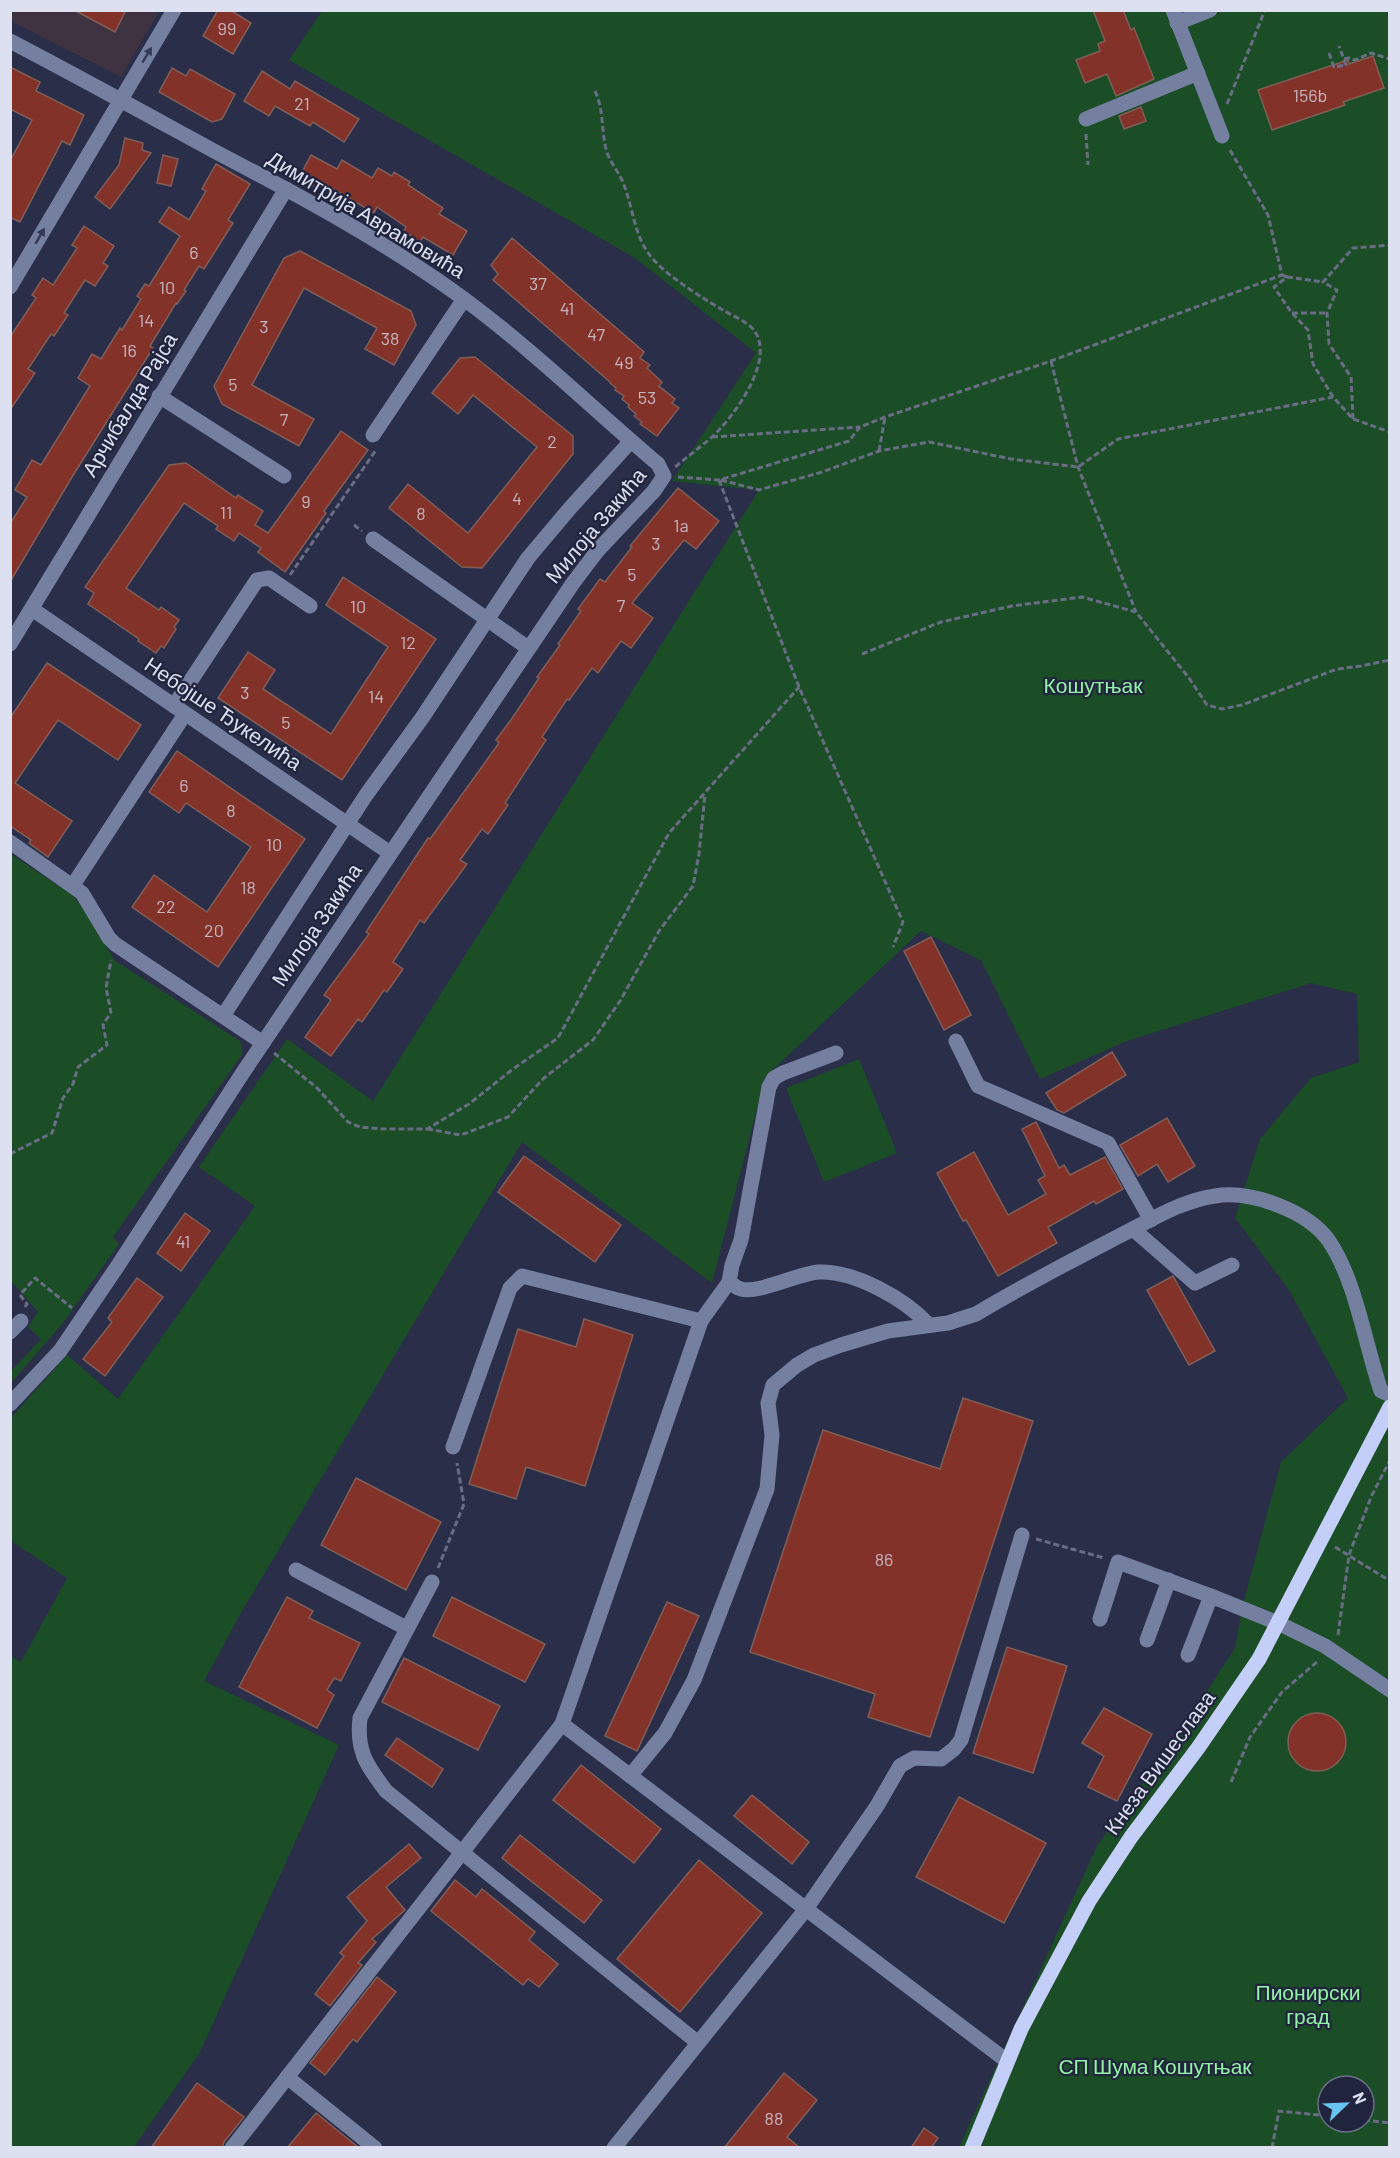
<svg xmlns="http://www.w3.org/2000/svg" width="1400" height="2158" viewBox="0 0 1400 2158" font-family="Barlow,sans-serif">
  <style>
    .education { fill: #3f3342 }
    .green { fill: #1b4d27; fill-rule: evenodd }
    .building { fill: #833229; stroke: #805e58; stroke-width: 1.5 }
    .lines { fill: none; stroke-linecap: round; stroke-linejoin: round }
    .path { stroke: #696d84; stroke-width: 3; stroke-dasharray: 6 3; stroke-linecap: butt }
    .minor { stroke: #757fa0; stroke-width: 15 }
    .major { stroke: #c3cff8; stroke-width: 15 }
    .oneway { fill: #353b56 }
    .labels { text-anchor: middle; stroke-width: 4.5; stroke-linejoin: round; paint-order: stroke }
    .number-label { font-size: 18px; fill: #c6b4bf }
    .street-label { font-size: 21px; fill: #dce0f1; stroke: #20243d }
    .park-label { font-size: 21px; fill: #91f3a4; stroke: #20243d }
  </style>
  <rect width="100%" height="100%" fill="#2a2e48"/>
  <polygon class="education" points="10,11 159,11 121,77 11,21"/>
  <g class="green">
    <path d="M322 11H1389V2147H959L1098 1844 1190 1717 1235 1648 1242 1608 1281 1462 1348 1398 1289 1290 1235 1218 1260 1139 1311 1078 1359 1062 1357 994 1311 983 1127 1041 1040 1079 981 960 921 931 765 1077 712 1283 522 1142 242 1611 204 1681 339 1745 200 2052 134 2147H11L10 1656 21 1662 67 1578 11 1541V1418L67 1355 118 1399 255 1206 199 1167 287 1039 373 1101 759 490 672 481 756 353 635 258 289 60ZM1328 2086H1364V2122H1328Z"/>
    <polygon points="11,854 72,895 84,909 114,960 240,1041 242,1048 242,1055 113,1237 119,1244 63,1323 11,1383 10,1372 41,1339 28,1327 38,1312 11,1281"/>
    <polygon points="859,1059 897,1153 824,1182 786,1088"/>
  </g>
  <g class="building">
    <polygon points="74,10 126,10 115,32"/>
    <polygon points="218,10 230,10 251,23 233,54 203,36"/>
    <polygon points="1093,10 1123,10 1131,30 1134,28 1154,79 1116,96 1107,74 1085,83 1076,60 1100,51 1098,44 1105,41"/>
    <polygon points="1373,56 1384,88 1343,102 1345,105 1272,130 1258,90 1348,60 1349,64"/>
    <polygon points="10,67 40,82 36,91 84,115 70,145 62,141 20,222 10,217 10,161 32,120 10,109"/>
    <polygon points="172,68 186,76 190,69 235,94 222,119 212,122 159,92"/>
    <polygon points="262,71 290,89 295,81 359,119 344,142 313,122 310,126 275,106 269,116 244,101"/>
    <polygon points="1141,107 1146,121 1124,129 1119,116"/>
    <polygon points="125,138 143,143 142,150 151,153 110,209 95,197 119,165"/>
    <polygon points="163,155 178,159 171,186 157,183"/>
    <polygon points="311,155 337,169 342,160 372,178 378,168 392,176 394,172 410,182 408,185 443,208 439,214 467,231 453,255 423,237 420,242 404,231 406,227 377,207 374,213 320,181 317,188 299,178"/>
    <polygon points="216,164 250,184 228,220 233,223 204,269 199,266 184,290 186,291 177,304 176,303 150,346 153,348 72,477 10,582 10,524 27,497 15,490 32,460 41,465 90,386 78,378 92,354 101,359 120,328 122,330 141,299 137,296 145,284 149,286 180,236 159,222 169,207 189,220 206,191 202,189"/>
    <polygon points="84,226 114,246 103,263 108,266 95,286 85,280 64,313 68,315 54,336 51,334 28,369 35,373 10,410 10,337 36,298 32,295 43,278 53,285 77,248 72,245"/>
    <polygon points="512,238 644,352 640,358 650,365 647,368 662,382 659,386 675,399 672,403 679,408 657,436 640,424 642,422 634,416 636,414 628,407 629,405 622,399 624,396 615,390 616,388 610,383 610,382 493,280 498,274 491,265"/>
    <polygon points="300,251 411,311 416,325 394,365 365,349 377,328 304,288 252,385 314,419 299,446 222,404 214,386 284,258"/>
    <polygon points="475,357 573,436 573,454 482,568 462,567 389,508 408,484 468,533 537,447 473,395 458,414 432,393 460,358"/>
    <polygon points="341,431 368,450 324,511 326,513 285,572 258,552 261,548 239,533 234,541 216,529 218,526 184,503 126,588 159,610 161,607 179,620 174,627 176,629 164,648 161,646 156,653 138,641 139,639 88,604 94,593 85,587 169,465 186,463 236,498 238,495 263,511 255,525 268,533"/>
    <polygon points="678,488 719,521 696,549 684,540 632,603 653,618 631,648 621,641 598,673 592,668 569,700 567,699 542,737 546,740 505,803 508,805 488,834 482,829 460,860 467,864 424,923 420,920 393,962 403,969 387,992 384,990 362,1022 358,1019 331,1056 305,1037 331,1000 324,995 369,934 366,932 428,838 430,839 499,743 496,740 513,717 539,678 537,677 560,645 558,644 581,611 578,609 600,579 605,582 632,547 630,546"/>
    <polygon points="343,577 436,639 342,780 218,698 248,652 275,670 263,689 331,734 388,647 326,605"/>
    <polygon points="47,663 141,725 118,760 58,720 15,783 72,821 48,857 29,843 31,840 10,826 10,718"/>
    <polygon points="177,751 305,839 218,967 132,907 154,875 207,912 251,847 186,803 179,813 149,792"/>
    <polygon points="931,937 971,1015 944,1030 904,951"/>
    <polygon points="1112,1052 1126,1075 1064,1113 1057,1110 1046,1093"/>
    <polygon points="1167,1118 1195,1166 1168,1182 1157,1164 1138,1176 1120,1145"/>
    <polygon points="1036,1122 1059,1168 1064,1165 1070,1175 1105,1157 1123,1189 1096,1204 1094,1201 1048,1227 1057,1243 998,1276 966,1220 963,1221 937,1173 974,1152 1008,1215 1046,1194 1038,1180 1045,1176 1022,1129"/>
    <polygon points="524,1156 621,1225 595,1262 498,1192"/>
    <polygon points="185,1213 210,1231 181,1271 157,1253"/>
    <polygon points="1173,1276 1215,1351 1189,1365 1147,1290"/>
    <polygon points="137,1278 163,1297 105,1376 83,1359 112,1322 108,1318"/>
    <polygon points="584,1319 633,1335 585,1486 526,1467 516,1499 469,1484 518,1329 576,1347"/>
    <polygon points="963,1398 1033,1421 930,1737 868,1717 875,1694 750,1652 823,1430 940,1469"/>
    <polygon points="356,1478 441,1522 406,1590 321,1545"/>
    <polygon points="287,1597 313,1611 309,1618 360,1643 341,1681 334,1678 327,1690 334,1695 317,1728 239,1687"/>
    <polygon points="452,1597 545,1644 525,1682 433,1636"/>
    <polygon points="667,1602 699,1616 637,1751 605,1736"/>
    <polygon points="1007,1647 1067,1666 1033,1773 973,1753"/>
    <polygon points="404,1658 500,1706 478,1750 382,1702"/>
    <polygon points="1104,1708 1152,1734 1117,1801 1088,1787 1104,1756 1082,1743"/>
    <circle cx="1317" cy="1742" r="29"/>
    <polygon points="397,1738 443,1769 432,1787 385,1755"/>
    <polygon points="581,1765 661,1829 634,1863 553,1800"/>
    <polygon points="752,1795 809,1842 792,1864 734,1816"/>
    <polygon points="959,1797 1046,1843 1004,1923 916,1877"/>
    <polygon points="520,1835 602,1900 584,1923 502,1858"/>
    <polygon points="409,1844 421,1858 386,1887 405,1910 372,1939 376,1942 358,1963 362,1965 330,2006 315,1994 344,1956 340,1953 367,1921 347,1897"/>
    <polygon points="699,1860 762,1913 680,2012 617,1959"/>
    <polygon points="455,1880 476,1897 482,1889 535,1932 529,1940 558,1964 539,1987 528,1979 523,1985 431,1911"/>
    <polygon points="377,1977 396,1992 357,2042 353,2039 325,2075 310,2063"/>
    <polygon points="784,2073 817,2100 787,2137 800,2148 724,2148"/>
    <polygon points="197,2083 244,2117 224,2142 222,2148 151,2148"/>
    <polygon points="316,2113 359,2148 287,2148"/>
    <polygon points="924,2128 938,2138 931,2148 911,2148"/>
  </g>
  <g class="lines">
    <g class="path">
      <polyline points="1329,53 1334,67 1346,65 1339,46"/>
      <polyline points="1344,59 1349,58 1355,60 1371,53 1390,59"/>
      <path d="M595 91C604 110 601 129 606 149 609 162 620 173 624 185 633 208 634 234 649 254 662 273 701 297 721 309 731 315 744 320 752 328 779 357 733 418 711 438 699 448 687 457 675 467"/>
      <polyline points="1227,104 1265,10"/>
      <polyline points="1086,134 1088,165"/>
      <polyline points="1282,275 1287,277 1274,287 1291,312 1308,330 1313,364 1333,397 1353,419 1390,432"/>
      <polyline points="1287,277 1323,282"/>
      <polyline points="1292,313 1327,313"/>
      <polyline points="1051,361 1078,467 1136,612"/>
      <polyline points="1353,419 1351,377 1329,344 1327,313 1337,290 1323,282 1353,248 1390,245"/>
      <polyline points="712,437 860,427"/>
      <polyline points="879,451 885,417"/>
      <polyline points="678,477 719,480 849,441 860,427 885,417 1051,361 1282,275 1268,215 1230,150"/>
      <polyline points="719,480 799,687 903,922 893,947"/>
      <polyline points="721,480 759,490 822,472 879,451 929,442 1011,459 1078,467 1118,439 1333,397"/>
      <polyline points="354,525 362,531"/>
      <polyline points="290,575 376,450"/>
      <polyline points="862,654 941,622 1012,606 1082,597 1136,612 1189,678 1207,705 1222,709 1242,705 1337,669 1361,666 1390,660"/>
      <polyline points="274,1053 317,1088 348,1122 360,1127 382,1129 427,1129 469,1104 513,1069 558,1038 669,833 799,687"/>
      <polyline points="427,1129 461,1135 508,1117 544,1078 593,1040 620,1001 659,931 693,886 699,854 705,794"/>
      <polyline points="10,1154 52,1133 63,1098 73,1084 78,1067 107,1045 103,1025 111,1012 106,988 111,960"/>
      <polyline points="25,1307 27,1304 20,1295 35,1278 72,1308"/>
      <polyline points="1036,1539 1104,1558"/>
      <polyline points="1335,1547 1390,1581"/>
      <polyline points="438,1568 464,1504 457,1463"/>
      <polyline points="1338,1635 1349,1555 1371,1497 1390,1460"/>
      <polyline points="1231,1782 1250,1737 1282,1692 1318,1661"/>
      <polyline points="1364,2120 1390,2123"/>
      <polyline points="1272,2148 1279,2111 1328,2116"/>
    </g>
    <g class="minor">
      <polyline points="1173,10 1222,136"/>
      <polyline points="1177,23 1210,10"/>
      <path d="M10 41C79 77 146 114 214 151 300 196 386 242 464 299 533 350 593 409 658 464L664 476 654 491 598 550 573 583 242 1074 117 1267 60 1351 10 1404"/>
      <polyline points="1086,119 1198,73"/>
      <polyline points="10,287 174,10"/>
      <polyline points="159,396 284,476"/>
      <polyline points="373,435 464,299"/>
      <polyline points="373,539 528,648"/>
      <polyline points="32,609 390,853"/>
      <polyline points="10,644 286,189"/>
      <polyline points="174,706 257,580 269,578 310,606"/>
      <polyline points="10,842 82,893 109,938 115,944 263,1043"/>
      <polyline points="73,885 185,714"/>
      <polyline points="223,1016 366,795 422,718 528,558 571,507 631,441"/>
      <polyline points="956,1041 978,1086 1108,1143 1151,1220"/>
      <path d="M836 1053 783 1073 774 1078 769 1087 741 1240 732 1265 729 1282C733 1284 736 1288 741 1289 758 1294 797 1274 818 1272 854 1270 905 1299 929 1325"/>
      <polyline points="1133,1229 1195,1283 1232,1265"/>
      <polyline points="701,1321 729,1282"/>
      <polyline points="10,1332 21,1321"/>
      <polyline points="453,1447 510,1288 522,1276 701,1321 562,1724 806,1909 614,2148"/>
      <polyline points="296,1570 406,1628"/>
      <path d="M432 1582 360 1718C356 1751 367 1766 386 1791L697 2042"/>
      <polyline points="1100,1619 1118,1562 1211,1596 1278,1623 1325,1646 1390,1690"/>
      <polyline points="1147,1640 1169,1580"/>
      <polyline points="1188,1655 1211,1596"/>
      <path d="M630 1776 665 1733 694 1680 767 1489 772 1435 768 1403 773 1385 797 1365 814 1355 841 1345 888 1331 948 1323 976 1314C1024 1285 1073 1260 1123 1234 1153 1219 1181 1201 1215 1196 1251 1190 1308 1211 1329 1241 1356 1281 1365 1344 1381 1391L1390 1395"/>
      <polyline points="1007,2061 806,1909 877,1806 900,1766 914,1758 941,1759 954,1749 961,1740 1022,1535"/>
      <polyline points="287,2077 375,2148"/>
      <polyline points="232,2148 562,1724"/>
    </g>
    <polyline class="major" points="972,2148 1021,2029 1089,1901 1131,1837 1198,1748 1259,1659 1390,1407"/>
  </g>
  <defs><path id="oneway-solid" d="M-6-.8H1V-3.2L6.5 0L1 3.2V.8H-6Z" transform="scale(1.5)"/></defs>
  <g class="oneway">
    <use href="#oneway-solid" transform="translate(147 55) rotate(-59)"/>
    <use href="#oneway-solid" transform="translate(40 236) rotate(-60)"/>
  </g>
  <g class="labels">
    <g class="number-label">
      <text x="227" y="35">99</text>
      <text x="1310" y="102">156b</text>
      <text x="302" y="110">21</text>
      <text x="194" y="259">6</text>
      <text x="538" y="290">37</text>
      <text x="167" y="294">10</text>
      <text x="567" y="315">41</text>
      <text x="146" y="327">14</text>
      <text x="264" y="333">3</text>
      <text x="596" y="341">47</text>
      <text x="390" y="345">38</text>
      <text x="129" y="357">16</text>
      <text x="624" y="369">49</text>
      <text x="233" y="391">5</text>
      <text x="647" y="404">53</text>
      <text x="284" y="426">7</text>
      <text x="552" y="448">2</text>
      <text x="517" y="505">4</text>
      <text x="306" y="508">9</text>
      <text x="226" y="519">11</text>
      <text x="421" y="520">8</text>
      <text x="681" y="532">1a</text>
      <text x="656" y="550">3</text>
      <text x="632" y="581">5</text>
      <text x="621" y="612">7</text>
      <text x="358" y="613">10</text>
      <text x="408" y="649">12</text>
      <text x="245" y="699">3</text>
      <text x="376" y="703">14</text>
      <text x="286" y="729">5</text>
      <text x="184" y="792">6</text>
      <text x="231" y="817">8</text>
      <text x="274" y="851">10</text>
      <text x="248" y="894">18</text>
      <text x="166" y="913">22</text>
      <text x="214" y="937">20</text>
      <text x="183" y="1248">41</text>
      <text x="884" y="1566">86</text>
      <text x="774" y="2125">88</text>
    </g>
    <g class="street-label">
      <text transform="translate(366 215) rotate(31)" y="7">Димитрија Аврамовића</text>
      <text transform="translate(130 405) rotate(-59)" y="7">Арчибалда Рајса</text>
      <text transform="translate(596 526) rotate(-50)" y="7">Милоја Закића</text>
      <text transform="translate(223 714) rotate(34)" y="7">Небојше Ђукелића</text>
      <text transform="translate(317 925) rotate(-56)" y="7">Милоја Закића</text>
      <text transform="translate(1160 1763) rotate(-54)" y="7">Кнеза Вишеслава</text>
    </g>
    <g class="park-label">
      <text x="1093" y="693">Кошутњак</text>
      <text x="1308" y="2000">Пионирски<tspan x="1308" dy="24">град</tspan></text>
      <text x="1155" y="2074">СП Шума Кошутњак</text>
    </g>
  </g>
  <rect width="1400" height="2158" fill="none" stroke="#dce0f1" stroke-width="24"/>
  <g transform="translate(1346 2104) rotate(67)"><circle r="28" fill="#20243d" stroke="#6b6f85" stroke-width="1.5"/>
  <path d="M0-4.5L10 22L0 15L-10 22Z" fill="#68c4f0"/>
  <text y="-9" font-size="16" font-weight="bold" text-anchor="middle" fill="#dce0f1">N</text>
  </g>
</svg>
